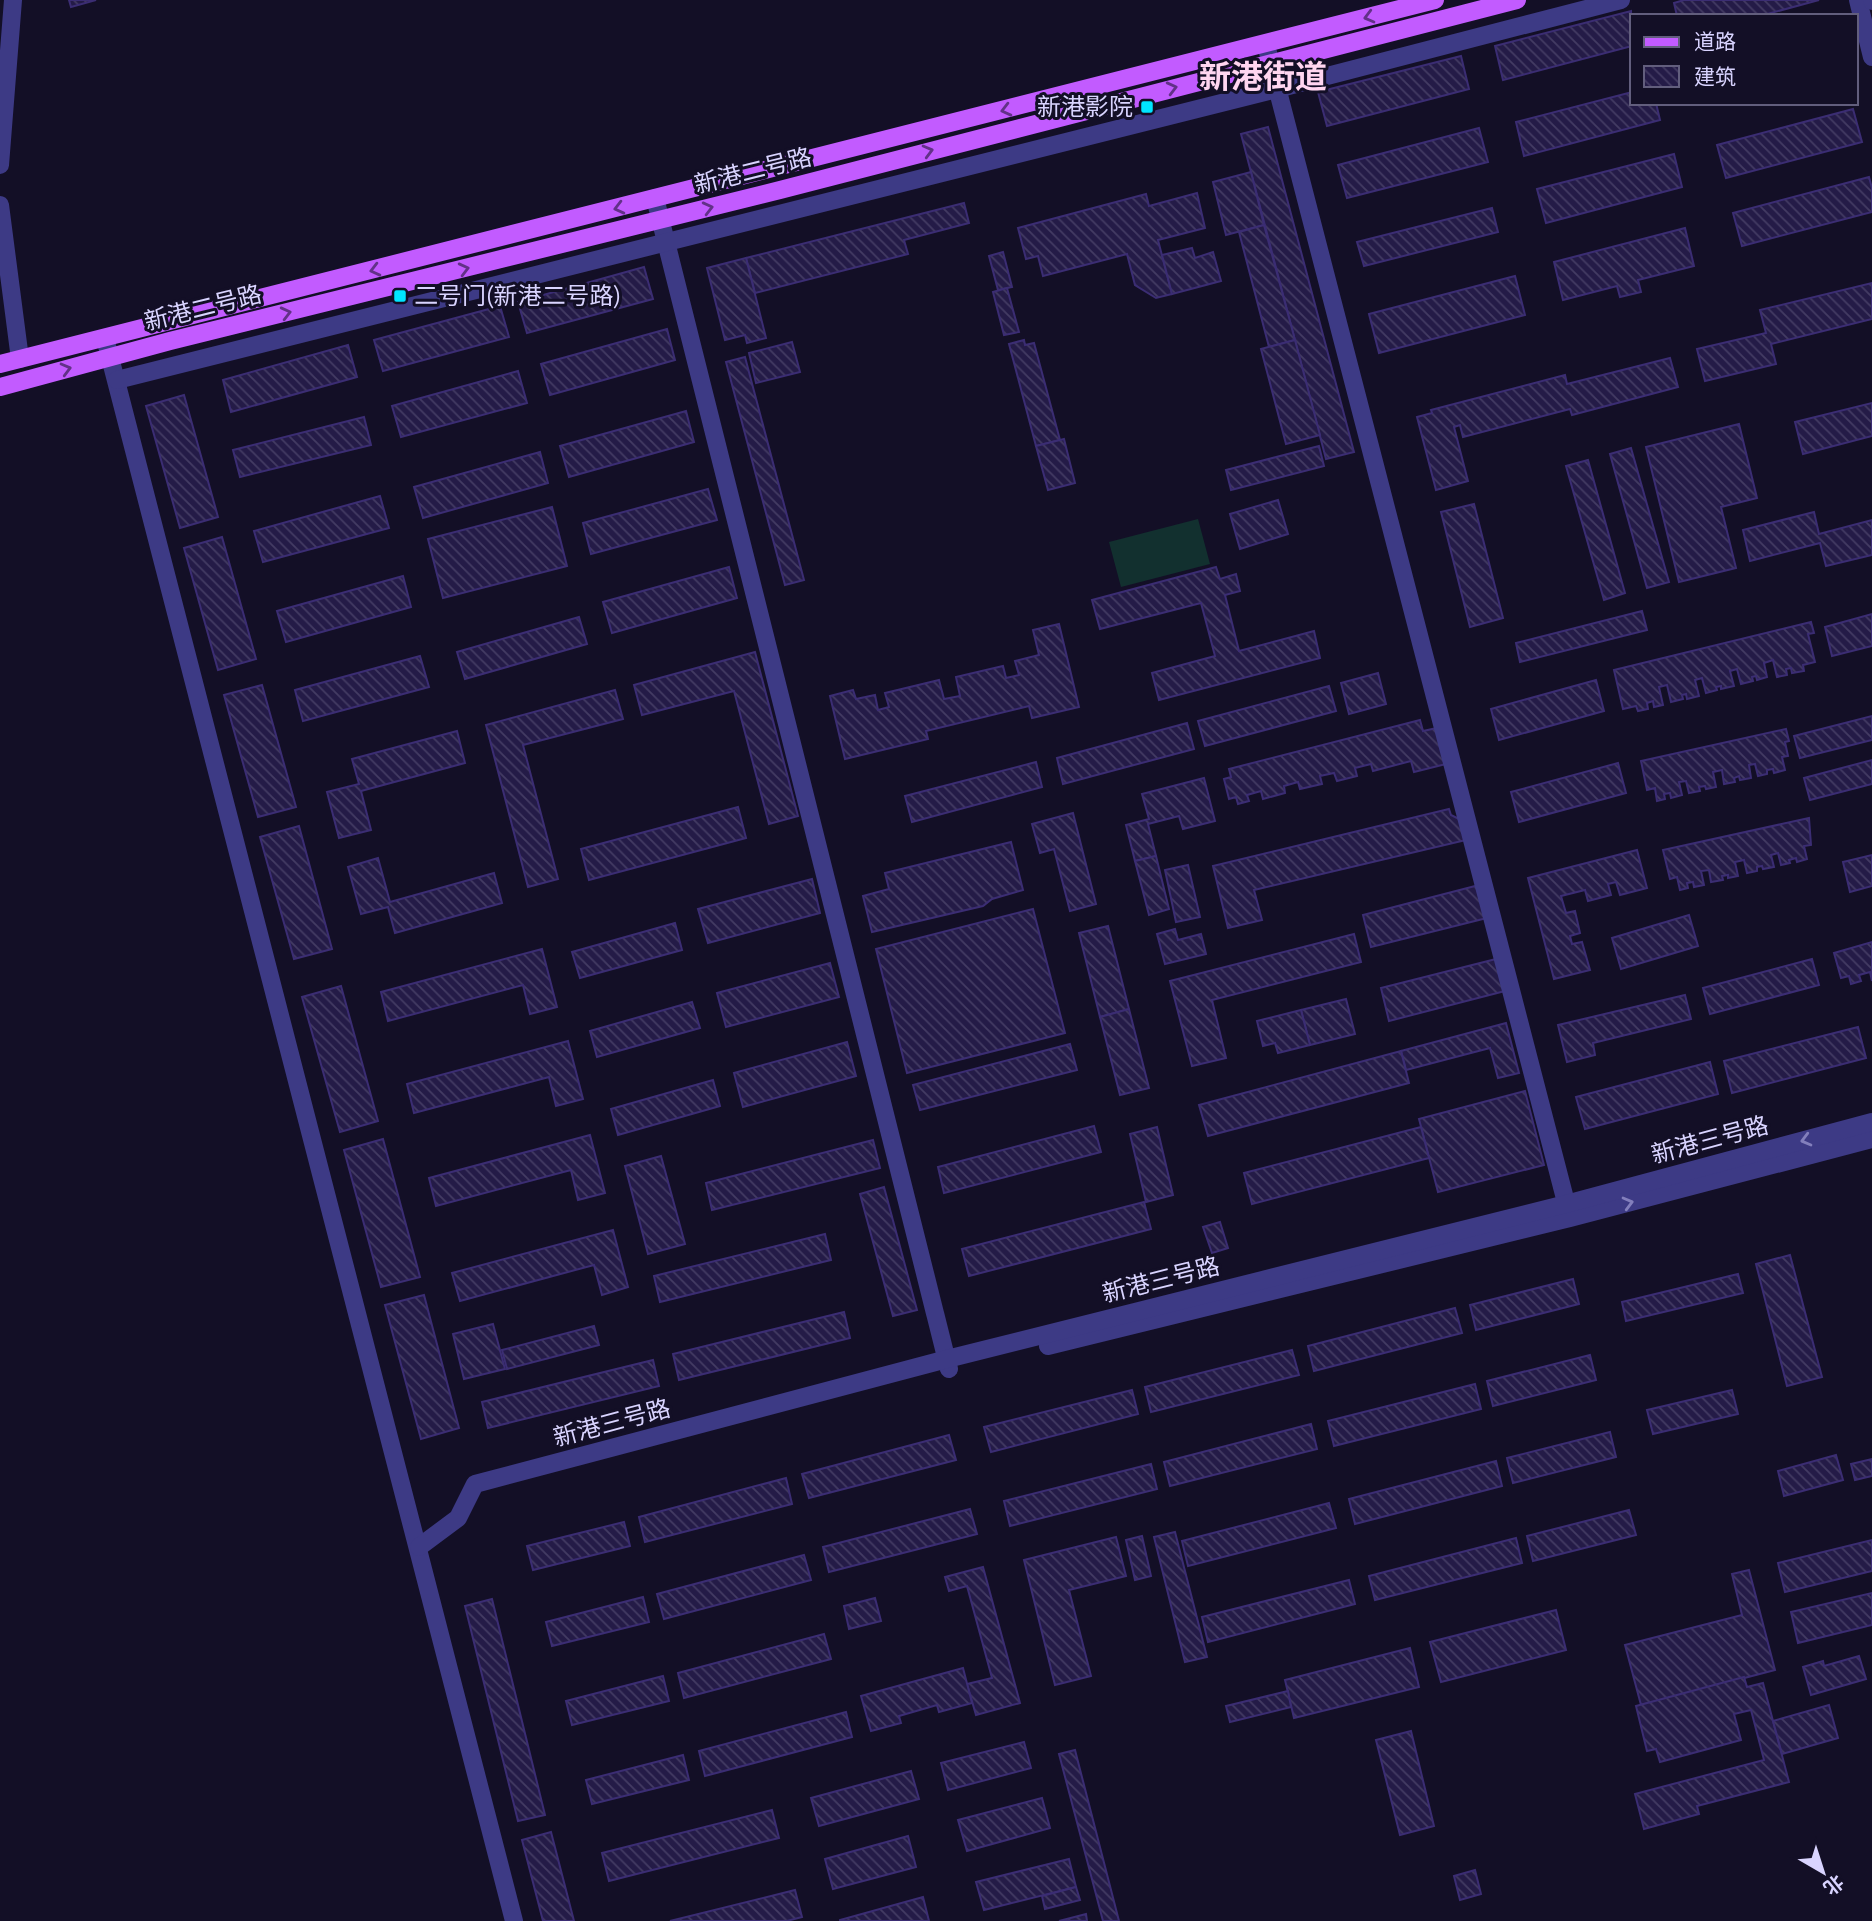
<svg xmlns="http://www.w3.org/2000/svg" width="1872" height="1921" viewBox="0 0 1872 1921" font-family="Ubuntu,'Noto Sans SC',sans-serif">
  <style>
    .pitch { fill: #12302f }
    .building { fill: url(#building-back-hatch); stroke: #3b2d73; stroke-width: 2 }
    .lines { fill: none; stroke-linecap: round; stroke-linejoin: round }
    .minor { stroke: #3d3a85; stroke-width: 18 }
    .major { stroke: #c25bff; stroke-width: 18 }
    .oneway { stroke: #623188 }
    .oneway2 { stroke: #837fbc }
    .poi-dot { fill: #00e5ff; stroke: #130f26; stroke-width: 2.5 }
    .labels { text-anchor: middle; stroke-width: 6; stroke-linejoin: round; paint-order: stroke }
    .poi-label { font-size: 24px; fill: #d9d4ff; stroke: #130f26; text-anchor: end }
    .street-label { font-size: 24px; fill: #d9d4ff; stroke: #130f26 }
    .district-label { font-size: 32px; font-weight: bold; fill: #ffd6f0; stroke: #130f26 }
  </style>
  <defs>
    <pattern id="building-back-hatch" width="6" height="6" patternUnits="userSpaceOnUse" patternTransform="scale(1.75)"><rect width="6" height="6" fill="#241b47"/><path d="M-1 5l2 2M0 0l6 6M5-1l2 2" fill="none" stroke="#433b63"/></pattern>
  </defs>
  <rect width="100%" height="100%" fill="#130f26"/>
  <polygon class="pitch" points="1198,519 1210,564 1121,587 1109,542"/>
  <g class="building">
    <polygon points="69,0 96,0 71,7"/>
    <polygon points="1684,0 1819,0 1760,16 1677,16 1674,3"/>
    <polygon points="1631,11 1632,46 1503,80 1495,46"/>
    <polygon points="1461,56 1469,89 1327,126 1318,92"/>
    <polygon points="1632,92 1632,103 1656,103 1660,120 1524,156 1516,122"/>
    <polygon points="1853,109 1862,142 1726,178 1717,145"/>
    <polygon points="1268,127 1354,452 1326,459 1241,134"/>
    <polygon points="1479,128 1488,162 1347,198 1338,165"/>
    <polygon points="1674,154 1682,187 1546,223 1537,189"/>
    <polygon points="1251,172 1264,225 1226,235 1213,182"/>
    <polygon points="1869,177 1872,188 1872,212 1742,246 1733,213"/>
    <polygon points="1197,193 1205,228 1158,240 1172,294 1156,298 1135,285 1127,254 1043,276 1038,256 1026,259 1018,228 1146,194 1149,206"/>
    <polygon points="964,203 969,223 904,240 908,254 755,293 746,258"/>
    <polygon points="1492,208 1498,232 1364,266 1357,242"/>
    <polygon points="1264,225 1295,340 1269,347 1239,232"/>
    <polygon points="1685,228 1694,266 1638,280 1641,292 1620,297 1617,286 1563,300 1554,262"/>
    <polygon points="1192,248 1195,258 1213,252 1221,281 1172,294 1162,255"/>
    <polygon points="1003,252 1012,287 998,290 989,256"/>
    <polygon points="746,258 766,338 747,343 745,335 725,340 707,268"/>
    <polygon points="644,267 653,299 527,333 518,302"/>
    <polygon points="1515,276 1525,315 1379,353 1369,314"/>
    <polygon points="1872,283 1872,319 1771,344 1776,364 1705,381 1697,349 1766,333 1760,310"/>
    <polygon points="1007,288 1019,332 1004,335 993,292"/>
    <polygon points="500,306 509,337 383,371 374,340"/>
    <polygon points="667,329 675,360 550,395 541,364"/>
    <polygon points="1024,340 1025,345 1034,343 1060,440 1036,446 1009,344"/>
    <polygon points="1295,340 1320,435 1286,444 1261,349"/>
    <polygon points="792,342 800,372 756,383 749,353"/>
    <polygon points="348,345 357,377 231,412 223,380"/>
    <polygon points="745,357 804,580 785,585 726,362"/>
    <polygon points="1670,358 1678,387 1572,415 1570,409 1463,437 1460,425 1454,427 1468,481 1436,490 1417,417 1432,413 1431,410 1565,375 1567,384"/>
    <polygon points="518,371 527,403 401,437 392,406"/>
    <polygon points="184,395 218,517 180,528 146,406"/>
    <polygon points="1872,403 1872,436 1803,454 1795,422"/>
    <polygon points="686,411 694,442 569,477 560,446"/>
    <polygon points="364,417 371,445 240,477 233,450"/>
    <polygon points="1739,424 1757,498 1721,507 1736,568 1679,582 1646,447"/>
    <polygon points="1064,439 1075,483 1048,490 1036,446"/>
    <polygon points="1319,446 1324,466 1231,490 1226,470"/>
    <polygon points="1631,448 1669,582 1647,588 1610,454"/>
    <polygon points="540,452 548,483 423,518 414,487"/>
    <polygon points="1588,460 1625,593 1604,600 1566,466"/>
    <polygon points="708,489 717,520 591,554 583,523"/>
    <polygon points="380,496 389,528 263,562 254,531"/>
    <polygon points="1278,500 1288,534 1240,549 1230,514"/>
    <polygon points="1474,504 1503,618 1470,627 1441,512"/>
    <polygon points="552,507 567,566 443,598 428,539"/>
    <polygon points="1814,512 1819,534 1872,520 1872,555 1826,566 1820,543 1750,561 1743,530"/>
    <polygon points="222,537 256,659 218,670 184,548"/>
    <polygon points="729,567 737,598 612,633 603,602"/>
    <polygon points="1216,567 1220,579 1236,574 1240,591 1225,595 1239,651 1314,631 1320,658 1159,700 1152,673 1215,656 1201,603 1100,629 1092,600"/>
    <polygon points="403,576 411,607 286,642 277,611"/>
    <polygon points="1642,611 1647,630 1520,662 1516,643"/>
    <polygon points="1872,614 1872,646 1832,656 1825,627"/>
    <polygon points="579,617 587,644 465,679 457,652"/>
    <polygon points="1811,622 1814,633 1808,634 1815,662 1803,665 1804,671 1792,673 1791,668 1786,669 1787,675 1777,677 1773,660 1764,663 1767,677 1757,680 1756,676 1752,677 1753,681 1741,684 1737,669 1730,671 1734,686 1721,689 1721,686 1716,687 1717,690 1706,693 1702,678 1695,680 1699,696 1687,699 1686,694 1682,695 1683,699 1671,702 1667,685 1659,687 1663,705 1654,707 1653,701 1647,703 1648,709 1638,711 1636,706 1623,709 1614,670"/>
    <polygon points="1059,624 1079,707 1032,718 1029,706 926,731 928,739 845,759 830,696 853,690 856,699 875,695 878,710 889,707 885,693 939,680 944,699 960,696 956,677 1003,666 1006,678 1019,675 1015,661 1039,655 1033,630"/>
    <polygon points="755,652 798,816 769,824 734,691 642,715 634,685"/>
    <polygon points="420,656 429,687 303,721 295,690"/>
    <polygon points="1378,673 1386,704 1349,714 1341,683"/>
    <polygon points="1596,680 1604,711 1499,740 1491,709"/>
    <polygon points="262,685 296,807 258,817 224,695"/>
    <polygon points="1329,686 1336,711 1205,746 1198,721"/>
    <polygon points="615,690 623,719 523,745 558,879 528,887 486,725"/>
    <polygon points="1872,716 1872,740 1800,758 1794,736"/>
    <polygon points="1420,720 1423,731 1437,728 1446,764 1414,772 1411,761 1373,771 1371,764 1355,768 1357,776 1337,781 1334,773 1320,776 1322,784 1300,789 1298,782 1284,786 1285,793 1263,799 1261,791 1247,795 1249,801 1238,804 1236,797 1229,799 1224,779 1231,777 1229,769"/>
    <polygon points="1187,723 1194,749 1063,784 1057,758"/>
    <polygon points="1786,729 1789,741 1785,742 1788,756 1782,757 1785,770 1774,773 1773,769 1767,770 1767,774 1758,776 1755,764 1749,765 1751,778 1740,780 1739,776 1734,778 1735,782 1724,784 1722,770 1713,772 1716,787 1706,789 1705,786 1699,787 1700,791 1689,793 1686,781 1679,782 1682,795 1671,798 1670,793 1664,794 1665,799 1657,801 1655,788 1647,790 1641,761"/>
    <polygon points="457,731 465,763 361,791 371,830 339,838 327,792 359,784 352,759"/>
    <polygon points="1872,760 1872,784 1810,800 1804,778"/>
    <polygon points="1036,762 1042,787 912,822 905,796"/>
    <polygon points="1618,763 1626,793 1519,822 1511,792"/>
    <polygon points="1204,778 1215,821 1183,829 1179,816 1148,824 1156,856 1135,861 1126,825 1149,819 1142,794"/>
    <polygon points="738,807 746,838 589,880 581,849"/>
    <polygon points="1449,809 1451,815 1461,820 1466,840 1254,890 1262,920 1228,928 1213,866"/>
    <polygon points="1073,813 1096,904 1070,911 1054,849 1040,853 1032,824"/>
    <polygon points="1809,818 1811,845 1804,846 1807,859 1797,862 1796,858 1789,860 1790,863 1781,865 1778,853 1771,855 1774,867 1763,869 1762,866 1757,867 1757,871 1747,873 1744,860 1735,862 1738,876 1728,878 1728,875 1722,876 1723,880 1711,882 1709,870 1701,871 1704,885 1694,887 1693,882 1687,883 1688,888 1680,890 1677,877 1670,879 1663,850"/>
    <polygon points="299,826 332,949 294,959 260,837"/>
    <polygon points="1011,842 1023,890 992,899 983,906 872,932 863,896 889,889 885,873"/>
    <polygon points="1637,850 1647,888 1620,895 1616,882 1608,884 1611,895 1588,901 1585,890 1561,896 1566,913 1575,911 1580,933 1570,936 1572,944 1582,942 1590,970 1554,979 1528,878"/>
    <polygon points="1872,855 1872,886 1850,892 1843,862"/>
    <polygon points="1156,856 1169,909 1149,915 1135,861"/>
    <polygon points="378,858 390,902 494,873 502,903 395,933 388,907 361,914 348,867"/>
    <polygon points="1188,865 1200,917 1176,922 1165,870"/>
    <polygon points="812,879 820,913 708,943 698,909"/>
    <polygon points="1479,885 1487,918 1371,947 1363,915"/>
    <polygon points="1033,909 1065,1033 907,1073 876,949"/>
    <polygon points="1689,915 1698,946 1621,969 1612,938"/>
    <polygon points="675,923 682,950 580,978 572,952"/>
    <polygon points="1108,926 1129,1009 1100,1017 1079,933"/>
    <polygon points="1175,929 1178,940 1201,934 1206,954 1165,964 1157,934"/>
    <polygon points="1354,934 1361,962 1212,1000 1226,1058 1192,1066 1170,981"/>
    <polygon points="1872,942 1872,981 1870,972 1859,975 1861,981 1851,984 1849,976 1841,978 1834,953"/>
    <polygon points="542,949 557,1007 530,1014 523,985 388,1021 381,992"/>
    <polygon points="1496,959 1505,991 1389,1021 1381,988"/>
    <polygon points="1812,959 1819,985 1710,1014 1703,988"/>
    <polygon points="830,963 839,997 726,1027 717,993"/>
    <polygon points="341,986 378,1121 340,1132 302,997"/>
    <polygon points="1685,995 1691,1019 1593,1043 1595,1055 1567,1062 1558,1025"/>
    <polygon points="1346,999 1355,1034 1310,1045 1301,1010"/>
    <polygon points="692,1002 700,1028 597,1057 590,1031"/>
    <polygon points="1129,1009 1149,1088 1120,1095 1100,1017"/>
    <polygon points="1301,1010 1310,1045 1278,1053 1275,1043 1263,1046 1257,1021"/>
    <polygon points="1506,1023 1519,1073 1498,1078 1490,1048 1406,1070 1401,1051"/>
    <polygon points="1858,1027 1866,1058 1732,1093 1724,1061"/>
    <polygon points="568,1041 583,1099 556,1106 549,1077 414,1113 407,1084"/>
    <polygon points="847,1042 856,1076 743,1107 734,1073"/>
    <polygon points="1070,1044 1077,1070 920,1110 913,1085"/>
    <polygon points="1401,1051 1409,1083 1208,1136 1199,1105"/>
    <polygon points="1710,1062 1718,1094 1585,1129 1576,1097"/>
    <polygon points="713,1080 720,1106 618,1135 611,1109"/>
    <polygon points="1525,1091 1544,1165 1438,1192 1419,1119"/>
    <polygon points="1094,1126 1101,1152 944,1193 938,1167"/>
    <polygon points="1157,1127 1173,1195 1146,1202 1130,1134"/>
    <polygon points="1421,1127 1429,1158 1252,1204 1244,1173"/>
    <polygon points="590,1135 605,1193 578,1200 571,1170 436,1206 429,1178"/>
    <polygon points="383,1139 420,1277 381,1287 344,1150"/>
    <polygon points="873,1140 880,1168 712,1210 706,1183"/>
    <polygon points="661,1156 685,1244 648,1254 625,1166"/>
    <polygon points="884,1187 917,1310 893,1316 860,1194"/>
    <polygon points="1144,1202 1151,1229 969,1276 962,1249"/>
    <polygon points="1220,1222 1228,1248 1212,1253 1203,1227"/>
    <polygon points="613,1230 628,1287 602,1295 594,1265 460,1301 452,1273"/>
    <polygon points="825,1234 831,1260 660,1302 654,1276"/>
    <polygon points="1790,1255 1822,1377 1787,1386 1756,1264"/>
    <polygon points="1738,1274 1743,1293 1626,1321 1622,1302"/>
    <polygon points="1573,1279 1579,1304 1476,1330 1470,1305"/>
    <polygon points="424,1295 459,1428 421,1439 385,1305"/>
    <polygon points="1455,1308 1462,1333 1314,1371 1308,1346"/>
    <polygon points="844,1312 850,1338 679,1380 673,1354"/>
    <polygon points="493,1324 505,1369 464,1379 453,1334"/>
    <polygon points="594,1326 599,1345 507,1369 502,1350"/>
    <polygon points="1292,1350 1299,1375 1151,1412 1145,1387"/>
    <polygon points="1590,1355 1596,1380 1493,1406 1487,1381"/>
    <polygon points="653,1360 659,1386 488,1428 482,1402"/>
    <polygon points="1475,1384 1481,1409 1334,1446 1328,1421"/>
    <polygon points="1132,1390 1138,1414 991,1452 984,1427"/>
    <polygon points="1732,1390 1738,1414 1653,1434 1647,1410"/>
    <polygon points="1311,1424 1317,1449 1170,1486 1164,1462"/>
    <polygon points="1610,1432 1616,1457 1513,1483 1507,1458"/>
    <polygon points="949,1435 956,1460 809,1498 802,1474"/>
    <polygon points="1836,1455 1843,1480 1784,1496 1778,1471"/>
    <polygon points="1872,1459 1872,1476 1855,1480 1851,1464"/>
    <polygon points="1496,1461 1502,1486 1355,1524 1349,1499"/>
    <polygon points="1151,1464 1157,1489 1010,1526 1004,1501"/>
    <polygon points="786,1478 792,1504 645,1542 639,1517"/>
    <polygon points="1329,1503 1336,1528 1188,1566 1182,1541"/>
    <polygon points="970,1509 977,1534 829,1572 823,1547"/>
    <polygon points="1629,1510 1636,1535 1533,1561 1527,1536"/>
    <polygon points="624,1522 630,1546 533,1570 527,1546"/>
    <polygon points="1175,1532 1207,1657 1185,1662 1154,1537"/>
    <polygon points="1142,1536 1151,1576 1135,1580 1126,1540"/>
    <polygon points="1116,1537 1126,1576 1069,1590 1091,1676 1055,1685 1024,1560"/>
    <polygon points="1516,1538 1522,1563 1375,1600 1369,1576"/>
    <polygon points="1872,1540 1872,1571 1785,1592 1778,1563"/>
    <polygon points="804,1555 811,1580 664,1619 657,1594"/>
    <polygon points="983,1567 1020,1703 976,1715 967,1684 992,1678 967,1586 949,1591 945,1577"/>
    <polygon points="1749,1570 1775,1670 1641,1705 1625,1645 1742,1615 1732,1574"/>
    <polygon points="1349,1580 1355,1604 1208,1642 1202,1617"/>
    <polygon points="1872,1593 1872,1625 1798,1643 1791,1612"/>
    <polygon points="643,1597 649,1622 552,1646 546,1622"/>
    <polygon points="875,1598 881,1621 849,1629 844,1606"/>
    <polygon points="492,1599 545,1815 518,1821 465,1606"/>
    <polygon points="1556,1610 1566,1650 1441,1682 1430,1642"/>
    <polygon points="824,1634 831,1659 684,1698 678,1673"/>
    <polygon points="1410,1648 1419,1687 1294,1718 1285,1680"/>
    <polygon points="1859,1656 1866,1679 1811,1695 1803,1667 1823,1661 1824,1666"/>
    <polygon points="963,1668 972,1703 939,1712 937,1705 899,1716 901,1723 871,1731 861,1696"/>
    <polygon points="663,1676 669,1701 572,1725 566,1701"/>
    <polygon points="1744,1677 1747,1687 1763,1683 1789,1782 1697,1806 1699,1814 1644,1829 1635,1794 1764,1760 1751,1710 1734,1714 1741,1740 1660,1762 1656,1749 1647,1751 1636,1706"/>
    <polygon points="1288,1691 1291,1707 1230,1722 1226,1706"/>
    <polygon points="1829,1705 1838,1738 1782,1754 1773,1721"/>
    <polygon points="846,1712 852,1737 705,1776 699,1751"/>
    <polygon points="1411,1731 1434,1826 1400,1835 1376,1740"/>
    <polygon points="1024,1742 1031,1768 948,1790 941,1763"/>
    <polygon points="1075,1750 1119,1921 1103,1921 1059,1754"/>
    <polygon points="683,1755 689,1780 592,1804 586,1780"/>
    <polygon points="911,1771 919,1799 819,1826 811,1798"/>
    <polygon points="1042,1798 1050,1828 967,1851 958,1820"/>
    <polygon points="772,1810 779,1838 609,1881 602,1853"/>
    <polygon points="551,1832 574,1921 543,1921 522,1840"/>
    <polygon points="908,1836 916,1867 833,1889 825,1859"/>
    <polygon points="1069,1859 1076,1887 984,1910 976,1882"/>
    <polygon points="1475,1870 1481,1894 1460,1900 1454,1876"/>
    <polygon points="1076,1887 1080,1900 1045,1909 1042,1896"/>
    <polygon points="795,1890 802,1917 787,1921 670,1921"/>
    <polygon points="923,1897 929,1921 840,1921 840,1920"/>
    <polygon points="1086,1914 1087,1921 1059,1921"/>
  </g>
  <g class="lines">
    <g class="minor">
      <polyline points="1858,0 1872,57"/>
      <polyline points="1872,0 1872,1"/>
      <polyline points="1266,45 1569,1214"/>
      <polyline points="0,165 13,0"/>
      <polyline points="655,198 949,1369"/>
      <polyline points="0,205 20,359"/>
      <polyline points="106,342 514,1921"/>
      <polyline points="117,380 1277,89 1621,0"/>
      <polyline points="1048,1346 1570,1218 1872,1139"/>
      <polyline points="419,1547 458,1518 475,1484 947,1359 1566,1204 1872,1122"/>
    </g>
    <g class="major">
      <polyline points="0,364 1435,0"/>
      <polyline points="0,387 170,341 780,190 1517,0"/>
    </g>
  </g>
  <defs><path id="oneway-chevron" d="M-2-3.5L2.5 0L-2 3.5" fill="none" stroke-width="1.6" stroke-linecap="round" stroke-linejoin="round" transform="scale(1.75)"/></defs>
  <g class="oneway">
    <use href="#oneway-chevron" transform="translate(1369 17) rotate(165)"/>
    <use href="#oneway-chevron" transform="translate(1172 88) rotate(-14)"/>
    <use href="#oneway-chevron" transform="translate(1006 110) rotate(166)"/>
    <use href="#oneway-chevron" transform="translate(928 151) rotate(-15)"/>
    <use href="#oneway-chevron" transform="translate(619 208) rotate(166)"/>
    <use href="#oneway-chevron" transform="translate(708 208) rotate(-14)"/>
    <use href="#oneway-chevron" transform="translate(464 269) rotate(-14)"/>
    <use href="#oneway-chevron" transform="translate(375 270) rotate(166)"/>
    <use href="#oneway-chevron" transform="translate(286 313) rotate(-14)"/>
    <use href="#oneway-chevron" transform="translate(66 369) rotate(-15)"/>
  </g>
  <g class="oneway2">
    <use href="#oneway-chevron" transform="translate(1806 1140) rotate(165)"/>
    <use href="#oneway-chevron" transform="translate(1628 1203) rotate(-15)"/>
  </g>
  <g class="poi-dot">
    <rect x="1140" y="100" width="14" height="14" rx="3.5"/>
    <rect x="393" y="289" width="14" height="14" rx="3.5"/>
  </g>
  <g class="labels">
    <g class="poi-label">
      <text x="1133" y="115">新港影院</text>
      <text x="414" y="304" text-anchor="start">二号门(新港二号路)</text>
    </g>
    <g class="street-label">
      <text transform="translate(753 171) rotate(-14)" y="8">新港二号路</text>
      <text transform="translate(203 308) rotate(-14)" y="8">新港二号路</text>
      <text transform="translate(1710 1140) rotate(-15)" y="8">新港三号路</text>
      <text transform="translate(1161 1280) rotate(-14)" y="8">新港三号路</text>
      <text transform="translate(612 1423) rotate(-15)" y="8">新港三号路</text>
    </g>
    <g class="district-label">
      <text x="1263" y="88">新港街道</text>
    </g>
  </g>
  <rect x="1630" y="14" width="228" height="91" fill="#130f26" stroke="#625e7d" stroke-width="2"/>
  <rect x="1644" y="37" width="35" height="10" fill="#c25bff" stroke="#625e7d" stroke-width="2"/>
  <text x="1694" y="49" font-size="21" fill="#d9d4ff">道路</text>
  <rect x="1644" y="66" width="35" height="21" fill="url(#building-back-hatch)" stroke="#625e7d" stroke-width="2"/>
  <text x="1694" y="84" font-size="21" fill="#d9d4ff">建筑</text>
  <g transform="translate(1823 1872) rotate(141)" stroke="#130f26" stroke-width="5" paint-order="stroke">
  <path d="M0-5L12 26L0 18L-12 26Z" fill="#d9d4ff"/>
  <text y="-10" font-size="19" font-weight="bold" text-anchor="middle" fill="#d9d4ff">北</text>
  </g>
</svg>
